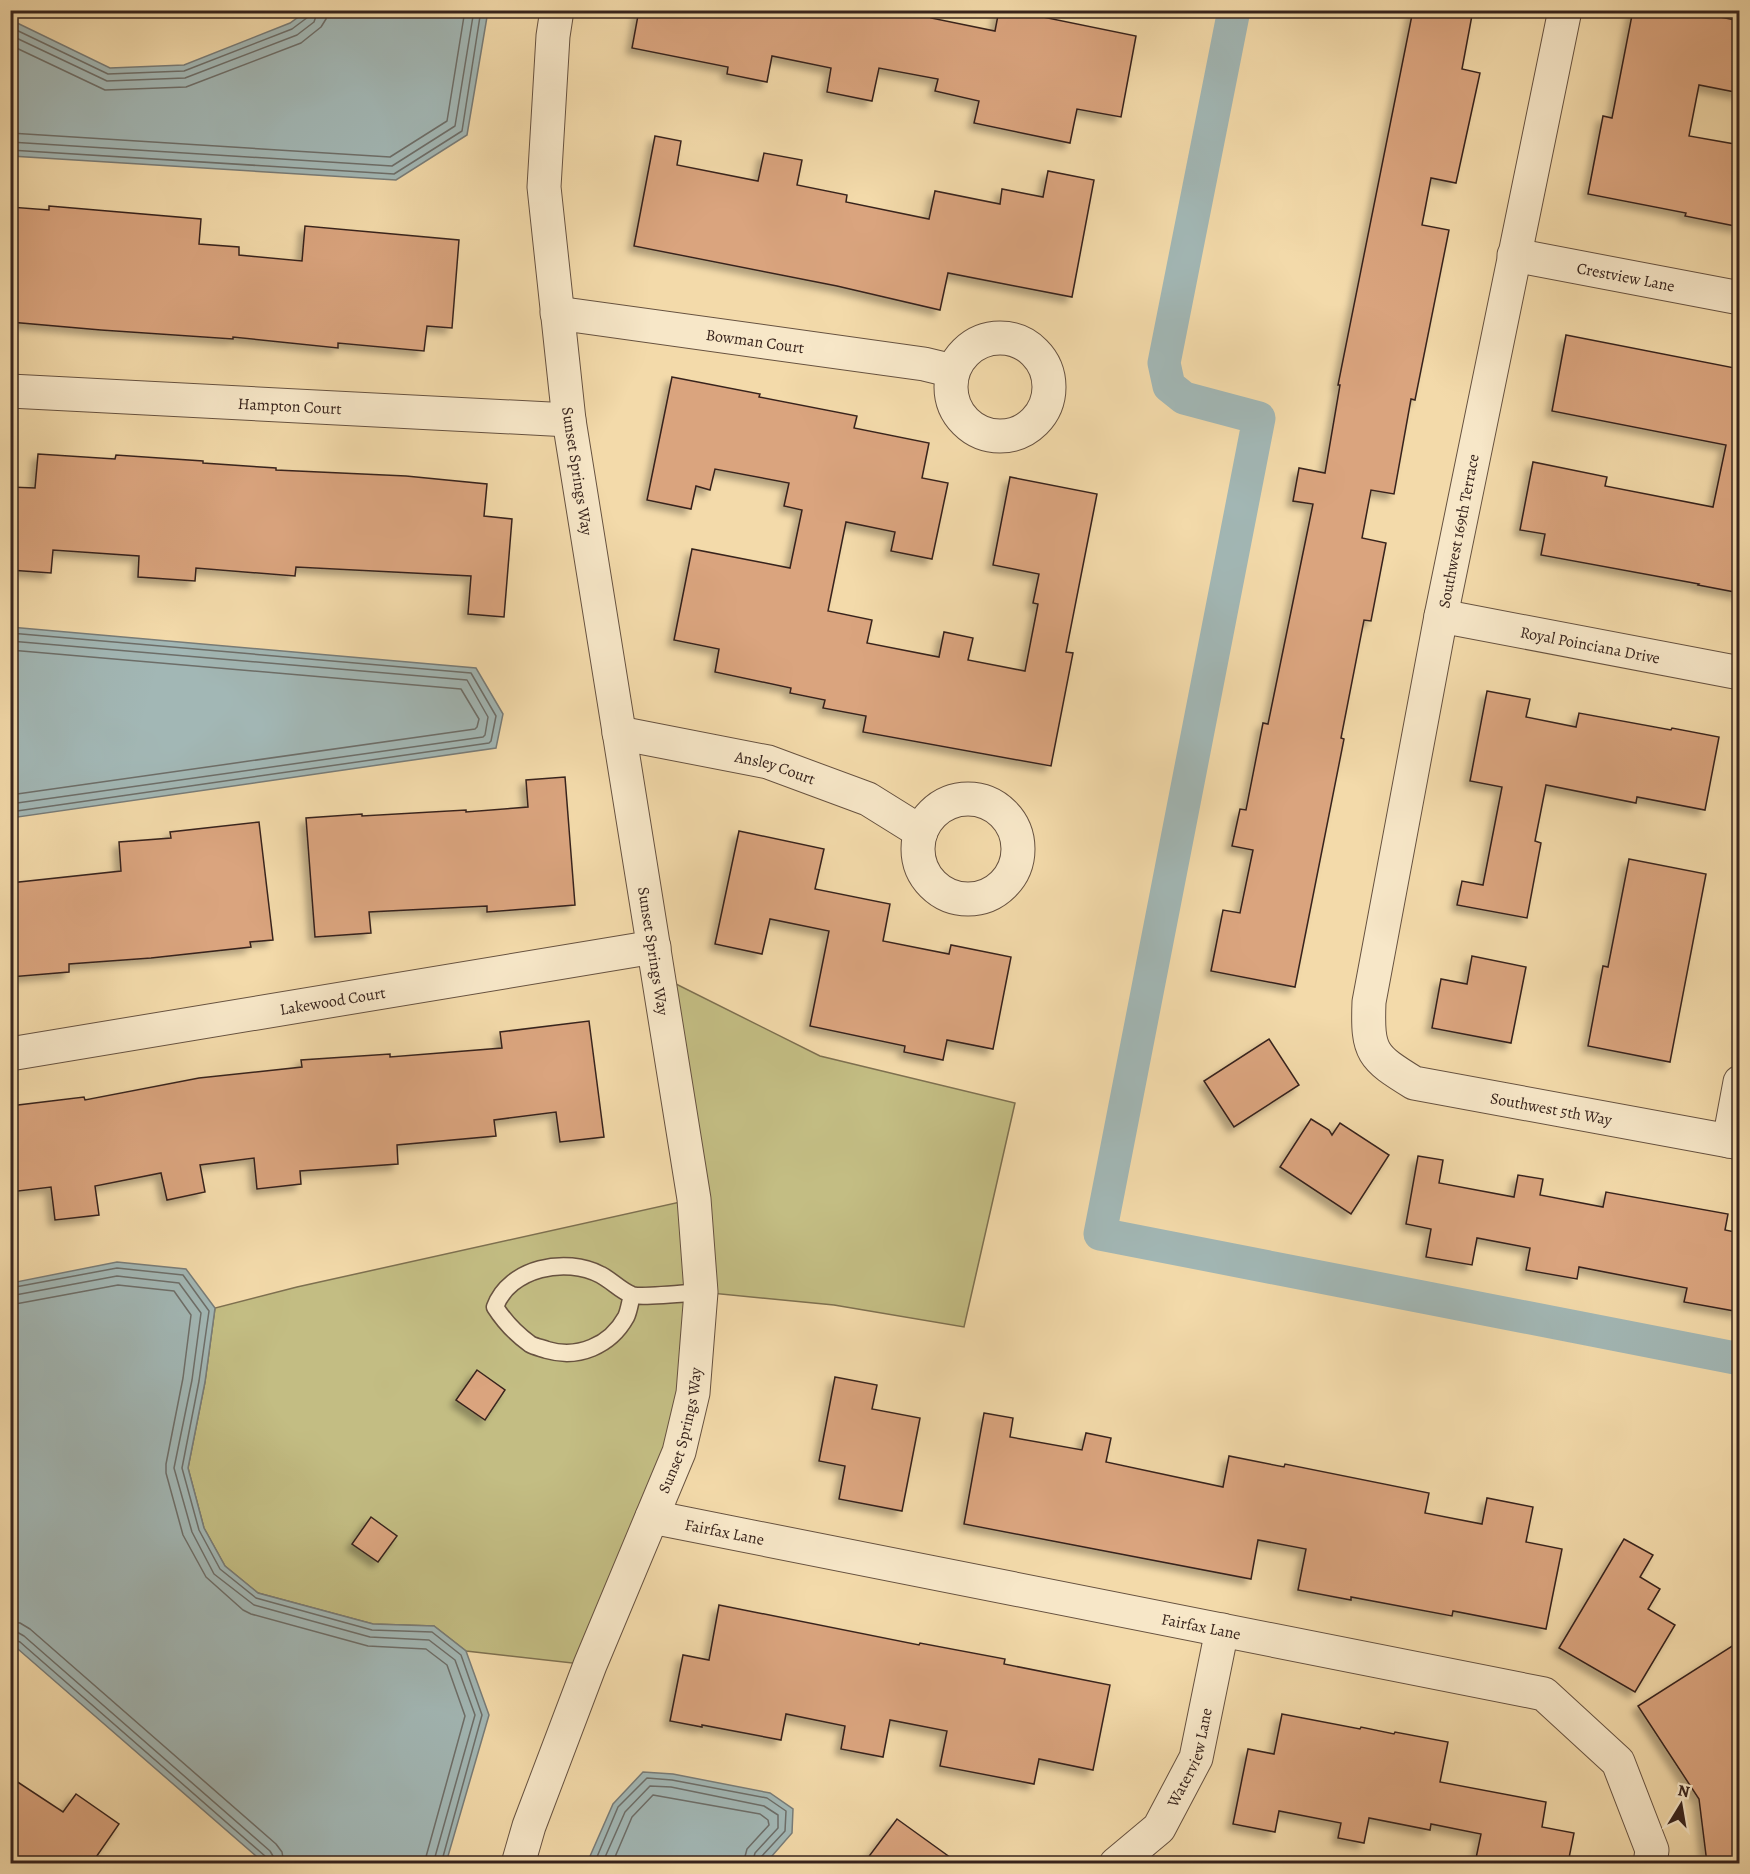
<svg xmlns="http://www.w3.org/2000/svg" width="1750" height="1874" viewBox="0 0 1750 1874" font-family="Alegreya,serif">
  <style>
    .green { fill: #c3bd83; stroke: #7e7050; stroke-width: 1.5 }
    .water { fill: #a2b7b5; stroke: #787c78; stroke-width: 1.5 }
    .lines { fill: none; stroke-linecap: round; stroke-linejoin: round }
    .shore { stroke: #6d6e69; stroke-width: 1.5 }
    .canal { stroke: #a2b7b5; stroke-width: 33 }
    .building { fill: #daa47e; stroke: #38241d; stroke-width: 1.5; filter: url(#shadow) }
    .lane-casing { stroke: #675240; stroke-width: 19 }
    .street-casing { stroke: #675240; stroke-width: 35 }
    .lane { stroke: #f7e7c8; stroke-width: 16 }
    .street { stroke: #f7e7c8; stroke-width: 33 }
    .labels { text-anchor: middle; stroke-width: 6; stroke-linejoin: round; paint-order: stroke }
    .street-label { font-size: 16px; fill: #38241d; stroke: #f7e7c8 }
  </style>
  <defs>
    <filter id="shadow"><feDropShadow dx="-5.5" dy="5.5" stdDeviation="3" flood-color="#0004"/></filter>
  </defs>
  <rect width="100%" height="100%" fill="#f3daaa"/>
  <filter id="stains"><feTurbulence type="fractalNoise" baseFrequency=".00333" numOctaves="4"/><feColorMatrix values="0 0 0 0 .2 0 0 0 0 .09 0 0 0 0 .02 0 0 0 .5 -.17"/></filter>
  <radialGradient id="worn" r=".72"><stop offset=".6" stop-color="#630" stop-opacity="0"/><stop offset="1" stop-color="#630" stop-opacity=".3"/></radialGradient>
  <polygon class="green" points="658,975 820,1056 1015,1103 964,1327 834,1305 701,1292 693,1393 590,1665 466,1651 434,1626 373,1624 258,1593 225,1566 204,1528 188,1468 205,1382 215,1308 297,1287 694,1199"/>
  <g class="water">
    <polygon points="308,10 488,11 467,135 396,180 11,156 11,20 110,68 184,65 290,23"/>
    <polygon points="10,627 476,668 503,714 496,748 11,818"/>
    <polygon points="117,1262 186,1269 215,1308 205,1382 188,1468 204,1528 225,1566 258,1593 373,1624 434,1626 466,1651 489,1715 446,1863 264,1863 11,1643 11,1283"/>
    <polygon points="643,1772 673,1774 770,1793 793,1809 792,1833 772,1856 762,1863 587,1863 613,1804"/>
  </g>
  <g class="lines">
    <g class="shore">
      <polyline points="10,27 108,74 184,71 292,29 308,17 310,10"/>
      <polyline points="10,35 107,81 185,78 297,35 314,22 318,10"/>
      <polyline points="10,45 105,90 186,87 301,43 321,27 326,19 327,10"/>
      <polyline points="10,133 390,157 447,121 465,10"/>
      <polyline points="10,142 392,166 455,126 474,10"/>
      <polyline points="10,150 394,174 462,131 481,10"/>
      <polyline points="10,633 471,673 496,716 491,741 489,743 10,812"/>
      <polyline points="10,641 467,680 488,717 485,735 483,737 10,804"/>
      <polyline points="10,650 461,689 479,719 477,727 475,729 10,795"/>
      <polyline points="10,1288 117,1268 183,1275 209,1311 199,1381 182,1468 199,1530 220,1569 256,1598 372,1630 432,1632 461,1655 482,1715 441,1864"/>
      <polyline points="10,1296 117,1276 179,1283 201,1313 192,1380 174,1468 192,1532 214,1574 254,1605 370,1637 429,1640 455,1660 475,1715 433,1864"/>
      <polyline points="10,1305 118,1285 174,1291 191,1315 183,1378 166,1464 166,1473 183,1535 206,1577 243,1610 251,1614 368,1646 426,1649 447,1665 465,1716 424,1864"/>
      <polyline points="10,1622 20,1623 30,1629 276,1844 282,1852 284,1864"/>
      <polyline points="10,1631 17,1632 24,1636 270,1851 273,1856 275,1864"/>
      <polyline points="10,1638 20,1642 265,1856 267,1864"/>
      <polyline points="594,1864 618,1807 647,1778 672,1780 767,1798 786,1811 785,1831 761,1857 760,1864"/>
      <polyline points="602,1864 625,1812 650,1786 671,1787 764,1806 778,1815 778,1828 755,1853 752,1864"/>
      <polyline points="612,1864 632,1817 653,1795 760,1814 768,1820 769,1825 747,1849 743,1864"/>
    </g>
    <polyline class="canal" points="1234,10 1164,363 1169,386 1184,398 1259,418 1100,1234 1740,1359"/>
  </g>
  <g class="building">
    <polygon points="639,10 933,10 931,18 995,31 999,10 1009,10 1136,36 1121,117 1077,109 1070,143 974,123 979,101 935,91 938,79 879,68 872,101 827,92 831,68 772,56 767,82 727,74 728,67 632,48"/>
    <polygon points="1413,10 1473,10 1462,69 1480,73 1456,183 1431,178 1422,225 1449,230 1415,400 1411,399 1394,494 1371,490 1362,538 1386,543 1371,621 1364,620 1341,738 1344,739 1295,987 1211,971 1223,910 1240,913 1253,850 1232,846 1240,809 1246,810 1263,723 1268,724 1313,504 1293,501 1299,468 1325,473 1340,385 1338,385"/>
    <polygon points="1633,10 1686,10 1740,21 1740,93 1699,85 1689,136 1740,145 1740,227 1685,216 1686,213 1588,194 1603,116 1612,118"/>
    <polygon points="655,136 681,141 677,165 758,181 764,153 802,160 797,185 847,195 846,202 929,219 935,191 1000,204 1002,189 1043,197 1048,171 1094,180 1072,297 948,273 940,310 837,286 634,246"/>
    <polygon points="49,206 201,219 199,244 239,247 239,255 302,261 305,226 459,240 452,328 427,326 424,351 338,343 338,348 233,337 233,339 101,330 10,322 10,207 49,210"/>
    <polygon points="1566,335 1740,369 1740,593 1698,585 1699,584 1541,555 1545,534 1520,530 1533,462 1607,477 1605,486 1713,507 1726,445 1552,411"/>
    <polygon points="672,377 760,394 759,397 857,416 854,428 929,443 922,478 948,483 932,559 891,551 895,532 846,522 828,611 872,620 867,643 939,657 944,632 973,638 968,660 1025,671 1038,604 1033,603 1039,574 993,565 1010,477 1097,494 1066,652 1073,653 1051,766 863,732 866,716 823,708 825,700 790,693 791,688 715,672 719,649 674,640 692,549 790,568 802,510 784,506 789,483 715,469 710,490 696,486 691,509 647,500"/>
    <polygon points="38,454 115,459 116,455 203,461 203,463 276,468 276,470 406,476 487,484 484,516 512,519 504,617 468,614 471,576 296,567 295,576 196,568 195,581 138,577 139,556 53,550 51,573 10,570 10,487 35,488"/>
    <polygon points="1487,691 1530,699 1526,717 1576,727 1579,713 1671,730 1672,728 1719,737 1705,810 1637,797 1636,803 1546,785 1535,841 1541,843 1527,918 1457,905 1462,881 1483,885 1502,787 1470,781"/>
    <polygon points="565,777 575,905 487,912 487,906 369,912 371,933 315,937 306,818 362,814 362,816 466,810 466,812 528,807 526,780"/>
    <polygon points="259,822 273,940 250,942 251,947 151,958 69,964 69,972 10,977 10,883 121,871 119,842 171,838 170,832"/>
    <polygon points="739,831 824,849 815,889 890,904 883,941 949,954 951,945 1011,957 993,1049 947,1040 943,1060 904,1052 905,1046 810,1026 829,931 770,919 762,954 715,944"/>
    <polygon points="1629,859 1706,874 1670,1062 1588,1046 1603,966 1608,967"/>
    <polygon points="1472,956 1526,967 1511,1043 1432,1028 1441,979 1467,984"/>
    <polygon points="589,1021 604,1137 560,1142 556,1112 494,1120 496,1136 397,1145 398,1164 300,1171 301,1184 257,1189 254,1158 200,1165 205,1192 167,1200 161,1173 95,1186 99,1215 55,1220 51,1187 10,1192 10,1106 84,1097 85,1100 199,1078 302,1067 301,1060 390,1054 390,1057 502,1048 500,1032"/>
    <polygon points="1269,1039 1299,1085 1234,1127 1204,1081"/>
    <polygon points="1311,1119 1329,1130 1332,1135 1340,1123 1389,1155 1351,1214 1280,1167"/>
    <polygon points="1418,1156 1443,1160 1439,1183 1514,1197 1518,1175 1543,1179 1540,1195 1603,1207 1606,1192 1728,1214 1725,1230 1740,1233 1740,1312 1684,1302 1687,1288 1579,1267 1577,1279 1526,1270 1530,1248 1477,1238 1472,1265 1426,1257 1431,1229 1406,1224"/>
    <polygon points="477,1370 505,1390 485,1420 456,1400"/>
    <polygon points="835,1377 877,1385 872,1409 920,1418 902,1511 839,1499 845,1466 819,1461"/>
    <polygon points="984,1413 1013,1418 1010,1437 1082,1450 1086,1433 1111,1438 1106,1462 1223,1487 1229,1456 1284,1467 1285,1464 1429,1493 1425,1513 1482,1524 1487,1498 1533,1507 1526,1542 1562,1549 1546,1629 1453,1611 1452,1616 1351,1597 1351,1600 1298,1590 1306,1549 1258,1540 1251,1579 964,1524"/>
    <polygon points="371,1517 397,1536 378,1562 352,1544"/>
    <polygon points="1624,1539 1653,1555 1640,1577 1660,1589 1648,1609 1675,1625 1635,1692 1559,1648"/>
    <polygon points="719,1605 919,1645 920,1643 1005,1659 1004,1664 1110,1685 1093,1770 1039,1759 1034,1784 940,1766 947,1731 890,1720 883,1757 841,1749 845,1726 786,1714 781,1740 702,1725 702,1727 670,1721 683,1655 709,1660"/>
    <polygon points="1740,1641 1740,1863 1707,1863 1699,1799 1638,1706"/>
    <polygon points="1282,1714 1360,1729 1361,1727 1394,1734 1395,1732 1448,1742 1440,1782 1546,1802 1542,1827 1574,1833 1568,1863 1475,1863 1481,1834 1431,1824 1430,1830 1369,1818 1364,1843 1338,1838 1341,1823 1279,1811 1275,1832 1233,1824 1248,1749 1274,1754"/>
    <polygon points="10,1777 63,1812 76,1794 119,1824 92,1863 10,1863"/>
    <polygon points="897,1819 958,1863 864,1863"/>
  </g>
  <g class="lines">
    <defs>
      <path id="lane" d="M632 1295C630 1302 629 1311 626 1317 610 1346 578 1359 547 1350 542 1348 535 1347 530 1344 516 1334 504 1321 495 1307 509 1268 566 1256 601 1275 611 1280 621 1291 632 1295 641 1298 688 1293 701 1292"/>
      <g id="street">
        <path id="s1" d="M1565 10 1441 616 1369 1002C1367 1053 1372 1057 1414 1083L1740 1143"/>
        <path id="s2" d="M1514 255 1740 298"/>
        <path id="s3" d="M557 313 924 364 953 371"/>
        <circle cx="1000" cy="387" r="49"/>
        <path id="s4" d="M10 391 569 420"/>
        <path id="s5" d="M1441 616 1740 673"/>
        <path id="s6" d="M619 733 768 762 868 799 921 832"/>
        <circle cx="968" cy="849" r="50"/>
        <path id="s7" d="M10 1054 654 947"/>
        <polyline points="1729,1141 1740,1082"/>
        <path id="s8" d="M652 1517 1544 1694 1618 1762 1652 1850 1650 1864"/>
        <path id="s9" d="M518 1864 529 1826 590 1665 679 1452 693 1393 701 1292 694 1199 569 420 544 187 553 36 557 10"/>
        <path id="s10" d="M1116 1864 1159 1828 1196 1758 1222 1630"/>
      </g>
    </defs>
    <use href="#lane" class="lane-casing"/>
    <use href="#street" class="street-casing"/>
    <use href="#lane" class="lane"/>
    <use href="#street" class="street"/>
  </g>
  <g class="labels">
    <g class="street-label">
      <text dy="6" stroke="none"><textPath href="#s2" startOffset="114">Crestview Lane</textPath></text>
      <text dy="6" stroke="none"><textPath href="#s3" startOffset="200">Bowman Court</textPath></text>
      <text dy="6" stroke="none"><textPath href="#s4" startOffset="280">Hampton Court</textPath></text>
      <text transform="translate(578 471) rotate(81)" y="6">Sunset Springs Way</text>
      <text transform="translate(1458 531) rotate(-79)" y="6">Southwest 169th Terrace</text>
      <text dy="6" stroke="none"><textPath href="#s5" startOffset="152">Royal Poinciana Drive</textPath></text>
      <text dy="6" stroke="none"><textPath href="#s6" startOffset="160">Ansley Court</textPath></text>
      <text transform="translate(654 951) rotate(81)" y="6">Sunset Springs Way</text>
      <text dy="6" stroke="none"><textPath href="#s7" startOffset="327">Lakewood Court</textPath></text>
      <text dy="6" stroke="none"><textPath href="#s1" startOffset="1252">Southwest 5th Way</textPath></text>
      <text dy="6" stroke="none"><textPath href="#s9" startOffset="464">Sunset Springs Way</textPath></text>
      <text dy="6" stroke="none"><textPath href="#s8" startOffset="74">Fairfax Lane</textPath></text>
      <text dy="6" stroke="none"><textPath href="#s8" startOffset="560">Fairfax Lane</textPath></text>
      <text dy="6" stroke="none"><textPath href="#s10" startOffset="134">Waterview Lane</textPath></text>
    </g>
  </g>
  <rect width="1750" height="1874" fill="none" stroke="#f3daaa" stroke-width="36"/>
  <rect x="12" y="12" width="1726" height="1850" fill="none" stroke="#38241d" stroke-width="3"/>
  <rect x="18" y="18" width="1714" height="1838" fill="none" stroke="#38241d" stroke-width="1.5"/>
  <g transform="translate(1681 1805) rotate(11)" stroke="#f7e7c8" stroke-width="4.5" paint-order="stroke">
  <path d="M0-4.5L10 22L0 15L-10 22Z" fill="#38241d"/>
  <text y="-9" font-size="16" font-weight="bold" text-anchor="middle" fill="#38241d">N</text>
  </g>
  <rect width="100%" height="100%" filter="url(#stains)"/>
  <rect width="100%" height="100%" fill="url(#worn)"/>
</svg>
